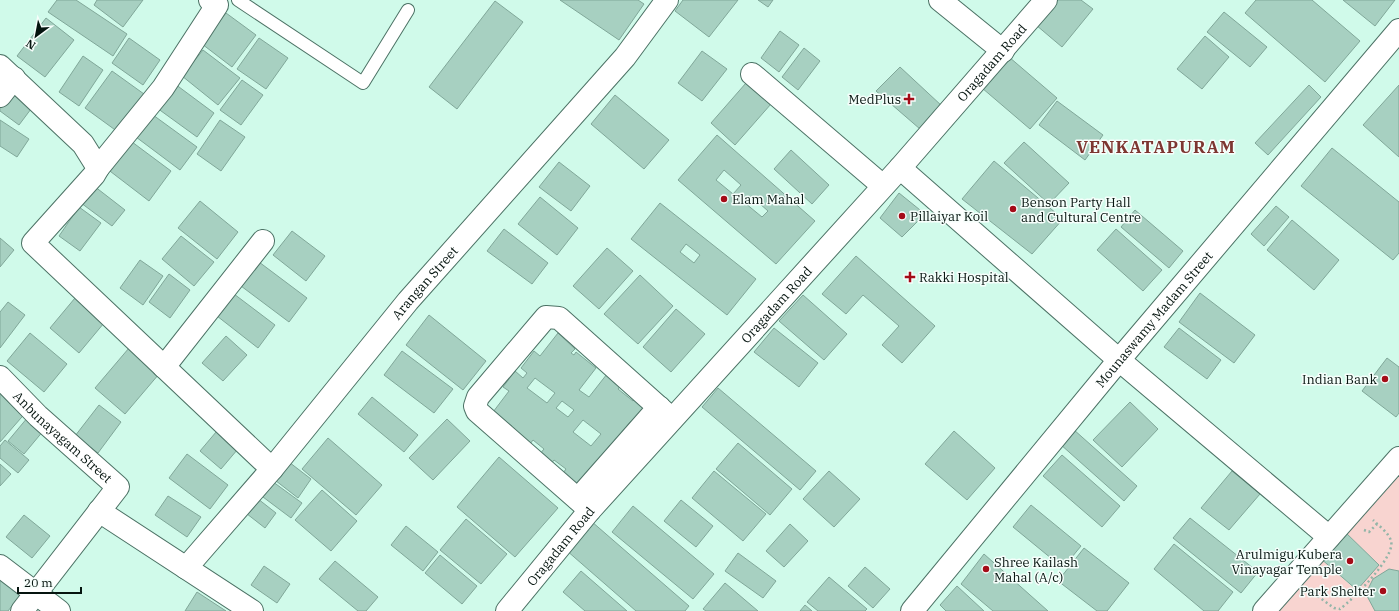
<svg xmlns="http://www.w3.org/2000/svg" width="1399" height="611" viewBox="0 0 1399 611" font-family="'IBM Plex Serif',serif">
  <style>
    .green { fill: #f8d4d0 }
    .building { fill: #a7d0c1; stroke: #80a799; fill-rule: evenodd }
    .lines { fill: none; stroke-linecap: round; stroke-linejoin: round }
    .service-casing { stroke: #4c7265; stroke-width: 14 }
    .minor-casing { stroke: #4c7265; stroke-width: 24 }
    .path { stroke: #93b5a8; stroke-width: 2.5; stroke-dasharray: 2 3; stroke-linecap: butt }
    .service { stroke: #fff; stroke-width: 12 }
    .minor { stroke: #fff; stroke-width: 22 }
    .poi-dot { fill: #a40b17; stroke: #f6fefb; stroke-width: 1.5 }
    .labels { text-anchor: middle; stroke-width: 3; stroke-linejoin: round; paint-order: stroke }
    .street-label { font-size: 13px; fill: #05140f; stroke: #f6fefb }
    .poi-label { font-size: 13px; fill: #05140f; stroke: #f6fefb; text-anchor: start }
    .district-label { font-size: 17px; font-weight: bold; letter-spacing: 1px; fill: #7d3631; stroke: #f6fefb }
  </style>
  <rect width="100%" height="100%" fill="#d0faea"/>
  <polygon class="green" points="1399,467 1399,611 1273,611 1320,558 1356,590 1379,565 1344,531"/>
  <g class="building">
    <polygon points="57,0 76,0 127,34 113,56 48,12"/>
    <polygon points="97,0 143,0 123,27 94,5"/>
    <polygon points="560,0 638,0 644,4 619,40"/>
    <polygon points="683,0 738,0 709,37 675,11"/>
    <polygon points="758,0 773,0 768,7"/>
    <polygon points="1056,0 1081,0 1093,9 1062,47 1036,25"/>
    <polygon points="1256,0 1312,0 1360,41 1325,82 1245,13"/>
    <polygon points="1343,0 1395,0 1375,26"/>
    <polygon points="495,1 523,22 457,109 429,87"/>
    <polygon points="1224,12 1267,47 1250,67 1207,32"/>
    <polygon points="226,13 256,35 232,67 202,44"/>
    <polygon points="46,18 74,40 45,77 17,56"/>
    <polygon points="780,31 799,45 779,72 761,58"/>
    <polygon points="1205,36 1229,57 1202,89 1177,69"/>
    <polygon points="129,38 160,60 143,85 112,63"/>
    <polygon points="259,38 288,58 266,89 237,69"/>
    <polygon points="804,48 820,61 798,90 782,77"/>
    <polygon points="203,50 240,78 218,105 182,76"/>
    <polygon points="702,51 727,69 702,101 678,83"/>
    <polygon points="83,56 103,70 79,106 59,92"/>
    <polygon points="1009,57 1057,98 1030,129 982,88"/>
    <polygon points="900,67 942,106 920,129 876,91"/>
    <polygon points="112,71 144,94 118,132 85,108"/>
    <polygon points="242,80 263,95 241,125 220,110"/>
    <polygon points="746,83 771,104 735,145 711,123"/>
    <polygon points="175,84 214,113 197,137 157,108"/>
    <polygon points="1309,85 1321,97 1268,155 1255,143"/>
    <polygon points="1399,85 1399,157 1363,125"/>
    <polygon points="10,87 34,105 19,125 0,111 0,101"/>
    <polygon points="615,95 669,140 644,169 591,124"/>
    <polygon points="1057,101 1103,135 1085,160 1039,125"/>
    <polygon points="153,115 197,147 180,170 136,137"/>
    <polygon points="0,120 29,139 17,157 0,146"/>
    <polygon points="220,120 245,137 221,171 197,154"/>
    <path d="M717 135 815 221 776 264 678 180ZM724 170 741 185 733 194 716 180ZM751 196 768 211 762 217 745 203Z"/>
    <polygon points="124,136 171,171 149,201 102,165"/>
    <polygon points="1024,142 1069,183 1049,204 1004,163"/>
    <polygon points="1332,148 1399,202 1399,253 1393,260 1301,186"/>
    <polygon points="791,150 829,185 812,204 774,169"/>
    <polygon points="994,161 1063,219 1032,254 962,199"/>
    <polygon points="559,162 590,186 571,211 539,187"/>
    <polygon points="94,186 125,210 112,226 81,203"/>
    <polygon points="899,193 925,214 902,237 880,218"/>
    <polygon points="540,197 578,228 557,255 518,224"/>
    <polygon points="200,201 238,232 217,259 178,228"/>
    <path d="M660 203 756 279 727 315 631 239ZM686 244 700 255 694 263 680 252Z"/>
    <polygon points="1276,206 1289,217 1264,246 1251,234"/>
    <polygon points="79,207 101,223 80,251 59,236"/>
    <polygon points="1135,210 1183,251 1169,268 1121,227"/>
    <polygon points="1292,220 1339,260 1314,290 1267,250"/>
    <polygon points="504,229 548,263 532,284 487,251"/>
    <polygon points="1116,229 1162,270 1143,291 1097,250"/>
    <polygon points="292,231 325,256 306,281 273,255"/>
    <polygon points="181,236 214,262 194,286 162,259"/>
    <polygon points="0,238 14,250 0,267"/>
    <polygon points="607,248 633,271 599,309 573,286"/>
    <polygon points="856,256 935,326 902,363 882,345 899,326 863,295 846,314 822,294"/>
    <polygon points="140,260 163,276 143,305 120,288"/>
    <polygon points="259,262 307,298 289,322 241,286"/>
    <polygon points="169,274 190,290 170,318 149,302"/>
    <polygon points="640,275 673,306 638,344 604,314"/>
    <polygon points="1200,293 1255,335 1234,363 1179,322"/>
    <polygon points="234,294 275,325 258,348 217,316"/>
    <polygon points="803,295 847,334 824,360 779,321"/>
    <polygon points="75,298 104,323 79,353 50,328"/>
    <polygon points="8,302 25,315 0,348 0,312"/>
    <polygon points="676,309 705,334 671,372 643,347"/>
    <polygon points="429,315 486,361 463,390 406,345"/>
    <polygon points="774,328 818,363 799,387 754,352"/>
    <polygon points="1179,328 1221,360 1207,379 1164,347"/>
    <polygon points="30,333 67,364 44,392 7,361"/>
    <path d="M558 333 575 349 571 353 574 355 576 352 596 368 579 390 589 397 607 374 621 385 618 389 633 401 637 396 649 413 638 427 631 421 622 432 628 437 618 450 610 445 605 452 611 456 581 493 560 477 566 469 554 460 551 464 539 455 544 449 533 440 527 448 509 429 512 426 499 416H490L509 391 503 387 515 371 523 378 527 373 521 368 534 351 540 356ZM535 378 555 393 547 403 527 388ZM562 401 574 410 568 417 556 408ZM583 420 601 434 591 446 573 432Z"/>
    <polygon points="226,336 247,355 223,381 202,363"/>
    <polygon points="129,348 159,374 125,414 95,388"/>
    <polygon points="402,351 453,389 434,413 384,375"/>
    <polygon points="1387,358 1399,367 1399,413 1396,417 1362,391"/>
    <polygon points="0,385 28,410 0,442"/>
    <polygon points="718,388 816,471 800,490 702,407"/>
    <polygon points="372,397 418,435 404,452 358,414"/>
    <polygon points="1130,402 1158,429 1122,467 1093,440"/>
    <polygon points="99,405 121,422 98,453 75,436"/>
    <polygon points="28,417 44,430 24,454 8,441"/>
    <polygon points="447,419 470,441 433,480 409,458"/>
    <polygon points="222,425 243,443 221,469 200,451"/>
    <polygon points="1073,429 1137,486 1124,501 1060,444"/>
    <polygon points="954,431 995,468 967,500 925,464"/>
    <polygon points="328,438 382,485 356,515 302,469"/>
    <polygon points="5,440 29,460 18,473 0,458 0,446"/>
    <polygon points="738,443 792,489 770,515 716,469"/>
    <polygon points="187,454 228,485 210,509 169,478"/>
    <polygon points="1062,455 1120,506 1102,527 1043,476"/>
    <polygon points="499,457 558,508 515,557 457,507"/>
    <polygon points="285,459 311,479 298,498 271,477"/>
    <polygon points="0,464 11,474 0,486"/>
    <polygon points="714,471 766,514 743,541 692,498"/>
    <polygon points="829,471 860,499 834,527 803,499"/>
    <polygon points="1232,471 1260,494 1229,530 1201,508"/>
    <polygon points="269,479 302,503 291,518 259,494"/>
    <polygon points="322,490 357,521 331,551 295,520"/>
    <polygon points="253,495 276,513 265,528 242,510"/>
    <polygon points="168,496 201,517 187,537 155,515"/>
    <polygon points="681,500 713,526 696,547 664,521"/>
    <polygon points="1031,505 1081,546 1063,568 1013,527"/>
    <polygon points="633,506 714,574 693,599 612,532"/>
    <polygon points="24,515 50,536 32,558 6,537"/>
    <polygon points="1190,518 1258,572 1241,593 1173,538"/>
    <polygon points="466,519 507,554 481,584 440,550"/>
    <polygon points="591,521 689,606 685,611 636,611 566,550"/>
    <polygon points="790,524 808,541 784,567 766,551"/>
    <polygon points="406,526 438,552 423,571 391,545"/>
    <polygon points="1344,531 1379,565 1357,590 1320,558"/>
    <polygon points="1174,544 1233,592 1218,611 1204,611 1154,569"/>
    <polygon points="1084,548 1129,583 1107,611 1097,611 1058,581"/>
    <polygon points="738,553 776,581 763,598 725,571"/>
    <polygon points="984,554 1048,611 993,611 961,584"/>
    <polygon points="440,555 477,586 462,604 425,573"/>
    <polygon points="335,561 378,597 366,611 358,611 319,579"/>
    <polygon points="264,566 290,584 277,603 251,585"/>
    <polygon points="865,567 890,589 873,608 848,586"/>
    <polygon points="1389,569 1399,571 1399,611 1375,611 1367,596 1369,587 1373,579"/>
    <polygon points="581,571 627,611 585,611 563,592"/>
    <polygon points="829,577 867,609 865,611 818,611 807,602"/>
    <polygon points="0,578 22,593 8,611 0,611"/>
    <polygon points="725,583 758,611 706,611 703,609"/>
    <polygon points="957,586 984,611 946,611 940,605"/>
    <polygon points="197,592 226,611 185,611"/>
    <polygon points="805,605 812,611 800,611"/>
  </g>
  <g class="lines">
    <defs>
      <polyline id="service" points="238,0 363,83 408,10"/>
      <g id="minor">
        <polyline points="940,0 1003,51"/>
        <polyline points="0,66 83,144 98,168 94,175 33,243 272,469"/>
        <polyline points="752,74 883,186"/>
        <polyline points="0,96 14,78"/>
        <polyline points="98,168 163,88 217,5 210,0"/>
        <polyline points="900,168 1119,360 1329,537"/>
        <polyline points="164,367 263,241"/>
        <path id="s1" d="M0 377 38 416 118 487 22 611"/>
        <polyline points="578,499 659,407"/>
        <polyline points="590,510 477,411 475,406 478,397 546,317 559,318 672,419"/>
        <polyline points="99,511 252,611"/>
        <polyline points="0,566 59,611"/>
        <path id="s2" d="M186 568 272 469 408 301 625 57 667 0"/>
        <path id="s3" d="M507 611 590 510 900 168 1046 0"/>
        <path id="s4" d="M912 611 1119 360 1399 30"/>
        <polyline points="1264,611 1399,458"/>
      </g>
    </defs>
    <use href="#service" class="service-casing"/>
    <use href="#minor" class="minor-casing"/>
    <g class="path">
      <polyline points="1364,530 1369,532 1377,524"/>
      <path d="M1309 592H1312L1334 608 1340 609C1352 600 1396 557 1391 541 1389 533 1379 526 1373 520"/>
    </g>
    <use href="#service" class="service"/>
    <use href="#minor" class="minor"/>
  </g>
  <g class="poi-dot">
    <path d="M907 93h4v4h4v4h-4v4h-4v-4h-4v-4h4z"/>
    <circle cx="724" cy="199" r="4"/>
    <circle cx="1013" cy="209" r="4"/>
    <circle cx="902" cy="216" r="4"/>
    <path d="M908 271h4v4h4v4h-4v4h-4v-4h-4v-4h4z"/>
    <circle cx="1385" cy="379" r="4"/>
    <circle cx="1350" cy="561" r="4"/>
    <circle cx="986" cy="569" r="4"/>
    <circle cx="1383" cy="591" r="4"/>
  </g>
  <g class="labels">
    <g class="street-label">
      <text dy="5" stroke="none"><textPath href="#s3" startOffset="732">Oragadam Road</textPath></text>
      <text dy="5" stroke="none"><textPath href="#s2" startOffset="372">Arangan Street</textPath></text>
      <text dy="5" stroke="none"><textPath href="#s3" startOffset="408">Oragadam Road</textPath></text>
      <text dy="5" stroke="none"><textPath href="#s4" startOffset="379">Mounaswamy Madam Street</textPath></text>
      <text dy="5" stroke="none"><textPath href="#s1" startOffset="87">Anbunayagam Street</textPath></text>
      <text dy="5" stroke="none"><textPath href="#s3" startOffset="84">Oragadam Road</textPath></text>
    </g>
    <g class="poi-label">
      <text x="901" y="104" text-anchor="end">MedPlus</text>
      <text x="732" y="204">Elam Mahal</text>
      <text x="1021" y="207">Benson Party Hall<tspan x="1021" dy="15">and Cultural Centre</tspan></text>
      <text x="910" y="221">Pillaiyar Koil</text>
      <text x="919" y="282">Rakki Hospital</text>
      <text x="1377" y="384" text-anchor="end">Indian Bank</text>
      <text x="1342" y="559" text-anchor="end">Arulmigu Kubera<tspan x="1342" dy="15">Vinayagar Temple</tspan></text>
      <text x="994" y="567">Shree Kailash<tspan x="994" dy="15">Mahal (A/c)</tspan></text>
      <text x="1375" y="596" text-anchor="end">Park Shelter</text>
    </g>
    <g class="district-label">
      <text x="1156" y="153">VENKATAPURAM</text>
    </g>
  </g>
  <g transform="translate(36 36) rotate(212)" stroke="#f6fefb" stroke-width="3" paint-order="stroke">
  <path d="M0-3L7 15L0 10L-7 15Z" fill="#05140f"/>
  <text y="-6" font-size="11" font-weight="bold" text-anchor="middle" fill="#05140f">N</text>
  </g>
  <path d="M18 587v6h63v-6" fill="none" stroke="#05140f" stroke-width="2"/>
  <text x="24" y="587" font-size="12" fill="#05140f" stroke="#f6fefb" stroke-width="3" paint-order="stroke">20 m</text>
</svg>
